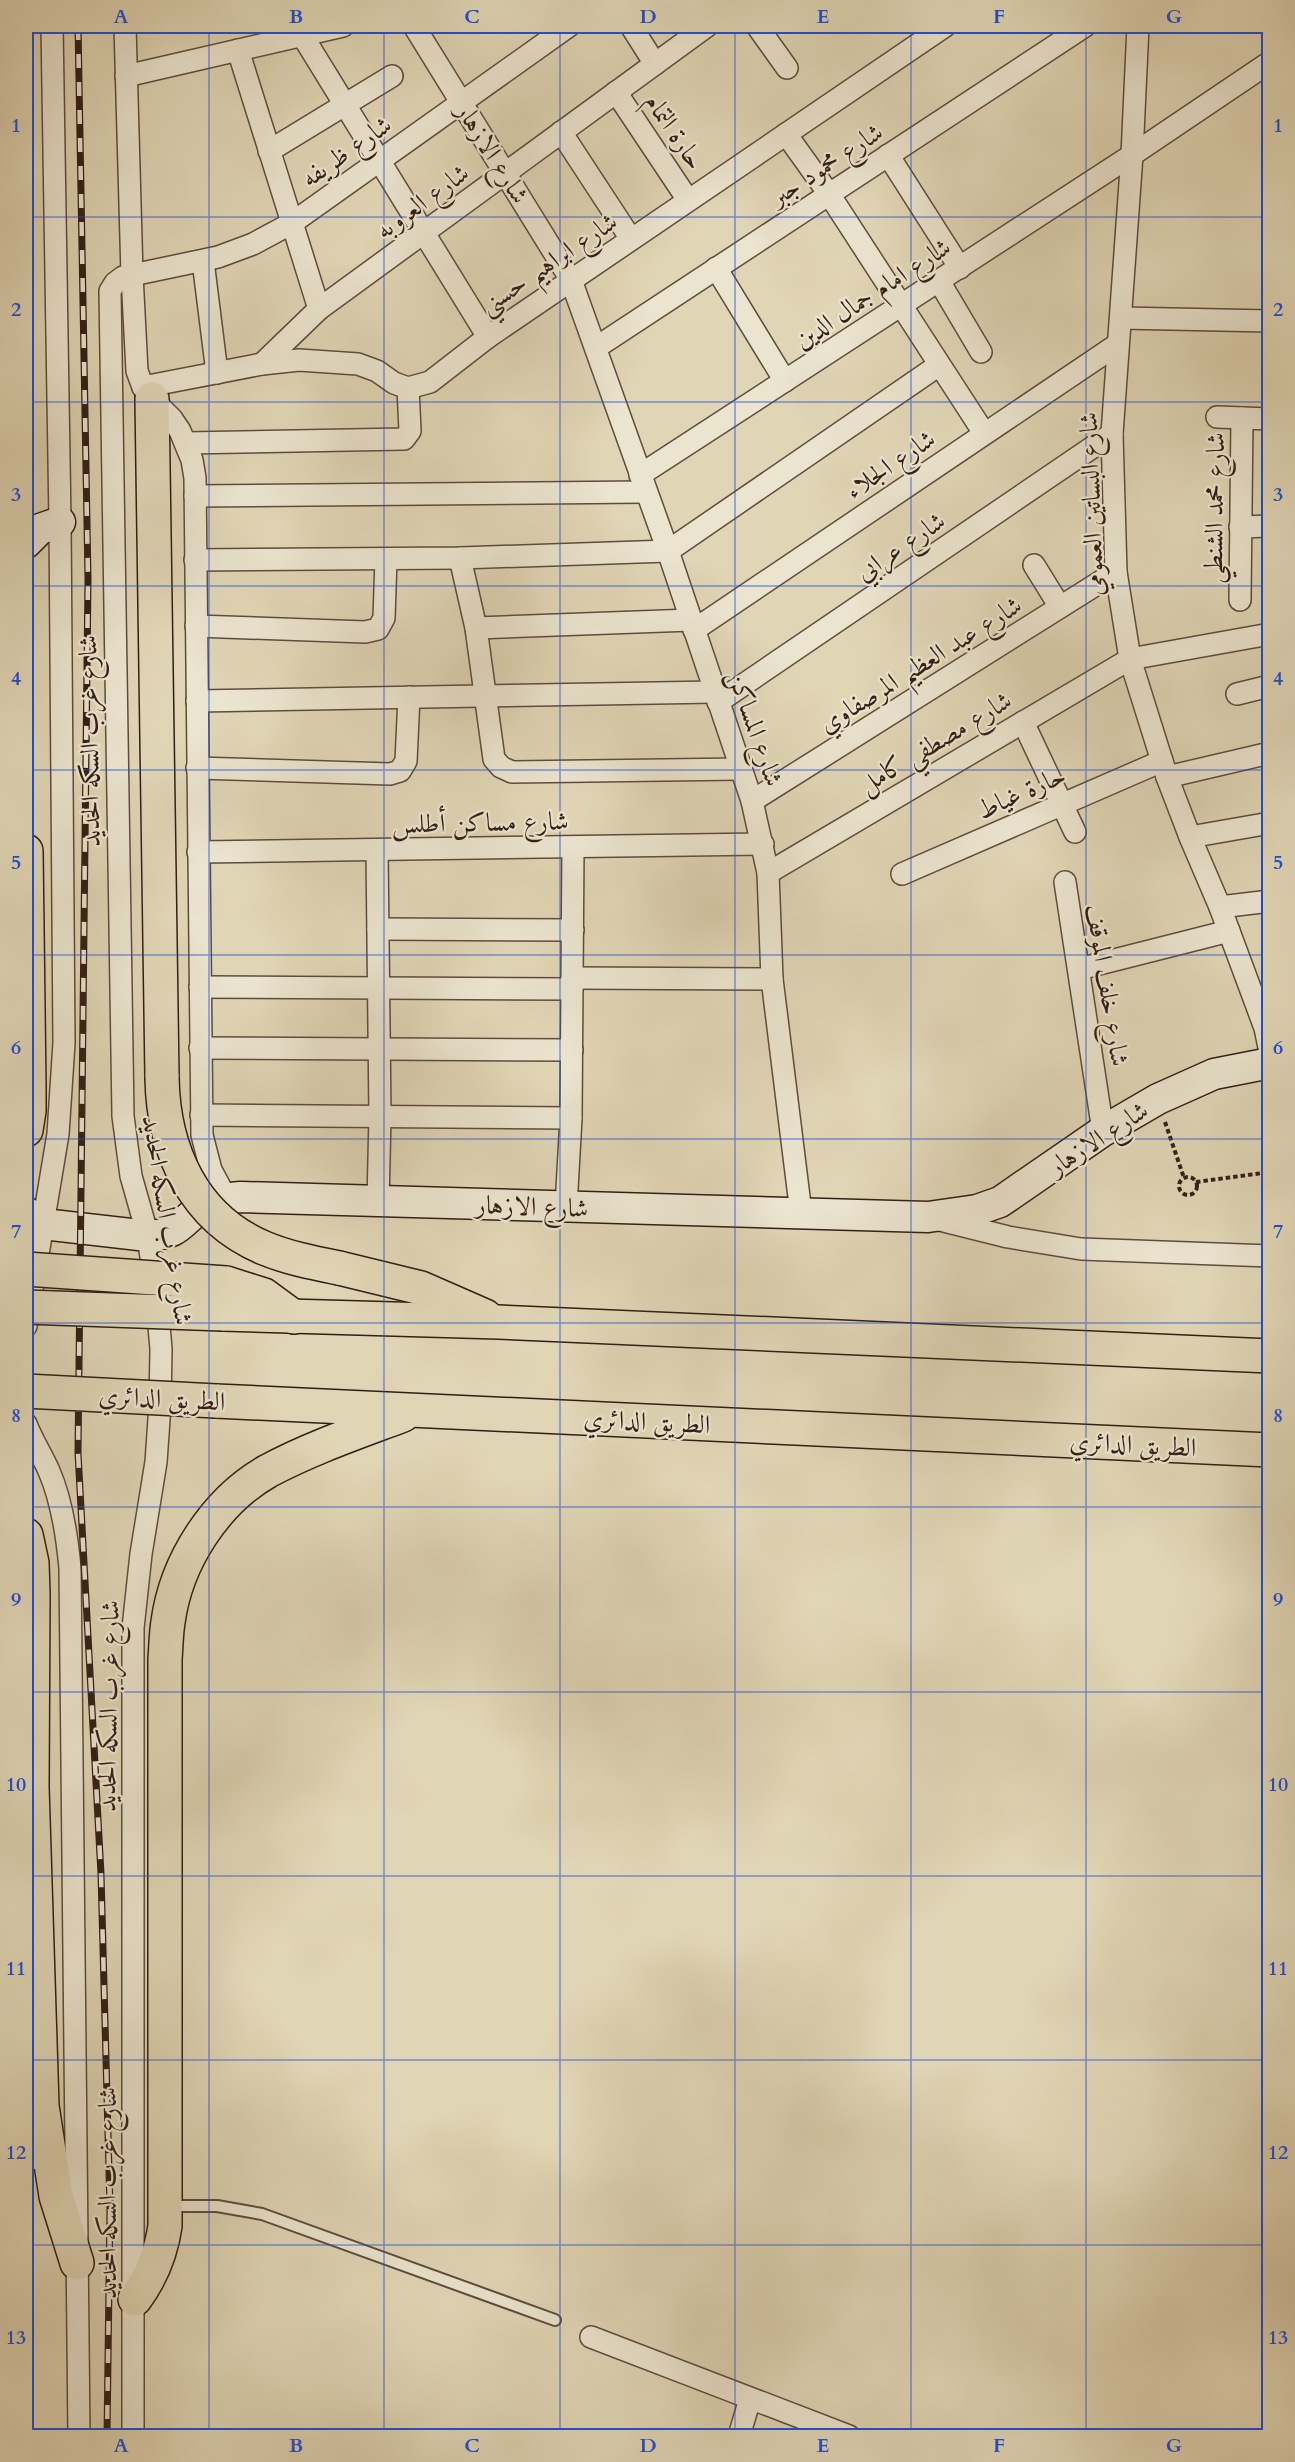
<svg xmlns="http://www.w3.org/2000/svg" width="1295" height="2462" viewBox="0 0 1295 2462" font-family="Cardo,Amiri,serif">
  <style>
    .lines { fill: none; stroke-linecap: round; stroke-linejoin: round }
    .lane-casing { stroke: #5e4c3d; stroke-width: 14 }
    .street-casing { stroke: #5e4c3d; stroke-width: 24 }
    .secondary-casing { stroke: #331e15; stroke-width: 33 }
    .highway-casing { stroke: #331e15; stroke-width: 36 }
    .path { stroke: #331e15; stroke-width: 4; stroke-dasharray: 4.5 3; stroke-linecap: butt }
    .lane { stroke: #ebe4cf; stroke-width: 10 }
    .street { stroke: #ebe4cf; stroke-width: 21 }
    .secondary { stroke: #ebe4cf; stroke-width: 30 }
    .highway { stroke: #e0d5b5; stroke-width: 33 }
    .rail-casing { stroke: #331e15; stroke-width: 7 }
    .rail { stroke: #ebe4cf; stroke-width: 4.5; stroke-dasharray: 14; stroke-linecap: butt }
    .highway-bridge-casing { stroke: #331e15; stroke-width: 36; stroke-linecap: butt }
    .highway-bridge { stroke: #e0d5b5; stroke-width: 33 }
    .grid { fill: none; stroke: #1d4ed8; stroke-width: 1.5; stroke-opacity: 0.55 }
    .labels { text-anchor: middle; stroke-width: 4.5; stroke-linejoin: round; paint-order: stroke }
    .street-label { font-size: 26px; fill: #331e15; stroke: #ebe4cf }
    .neatline { fill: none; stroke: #1d4ed8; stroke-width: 2 }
    .grid-label { font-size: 20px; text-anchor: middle; font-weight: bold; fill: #1d4ed8 }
  </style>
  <rect width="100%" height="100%" fill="#e0d5b5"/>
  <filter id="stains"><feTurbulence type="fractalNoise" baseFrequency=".00333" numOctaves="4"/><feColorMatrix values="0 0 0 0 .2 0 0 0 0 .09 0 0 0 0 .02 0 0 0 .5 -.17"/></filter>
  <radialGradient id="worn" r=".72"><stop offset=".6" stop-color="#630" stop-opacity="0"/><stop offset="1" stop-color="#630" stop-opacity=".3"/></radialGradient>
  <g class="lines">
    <defs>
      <polyline id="lane" points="167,2206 217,2206 262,2214 555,2320"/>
      <g id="street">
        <polyline points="125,26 132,275 137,371 143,387 152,399 172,419 180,431 192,460 195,478 202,1135 211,1170 226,1198"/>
        <polyline points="414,26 571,280 668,551 752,801 768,873 772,979 801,1213"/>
        <polyline points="631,26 655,64"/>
        <polyline points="757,26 787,68"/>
        <polyline points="1138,26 1132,155 1112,434 1116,572 1130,659 1167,777 1190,837 1220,907 1265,1028 1270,1052"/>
        <polyline points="302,35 488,337"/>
        <polyline points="238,50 319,309"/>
        <polyline points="126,76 343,26"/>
        <polyline points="616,92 688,200"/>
        <polyline points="561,132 631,239"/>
        <polyline points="786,134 829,194 984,433"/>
        <polyline points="269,151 392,76"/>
        <polyline points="888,155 960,268"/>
        <polyline points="203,261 217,373"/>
        <polyline points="716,268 785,381"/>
        <polyline points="939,281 981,352"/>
        <polyline points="1121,318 1270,321"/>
        <polyline points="597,347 1085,26"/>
        <polyline points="262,364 319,309 707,26"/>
        <polyline points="143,387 262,364 299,360 358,364 377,371 394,383 408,388 430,382 488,337 945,26"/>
        <polyline points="1217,417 1270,419"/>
        <polyline points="186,443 404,439 410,431 408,388"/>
        <polyline points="640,475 1132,155 1270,62"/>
        <polyline points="195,496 645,492"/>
        <polyline points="1240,527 1270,526"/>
        <polyline points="460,558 476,628 494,759 501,767 512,772 741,769"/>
        <polyline points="195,560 460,558 668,551 939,365"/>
        <polyline points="1034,565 1060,607"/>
        <polyline points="1240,600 1242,418"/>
        <polyline points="196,626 365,632 378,629 384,618 386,559"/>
        <polyline points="476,628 691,620"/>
        <polyline points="694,630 1118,344"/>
        <polyline points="1237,694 1270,686"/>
        <polyline points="197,701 715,692"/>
        <polyline points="718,702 1112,434"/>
        <polyline points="1023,722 1075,832"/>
        <polyline points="197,768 390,774 400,771 406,761 409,697"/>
        <polyline points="1167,777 1270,753"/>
        <polyline points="752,801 1116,572"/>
        <polyline points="1190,837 1270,823"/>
        <polyline points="377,850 380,1116 378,1202"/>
        <polyline points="198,852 763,844"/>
        <polyline points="768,873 1130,659 1270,634"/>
        <polyline points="902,874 1162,761"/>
        <polyline points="1065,882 1103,1131"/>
        <polyline points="1220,907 1270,901"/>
        <polyline points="378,929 573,930"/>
        <polyline points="1079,969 1229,931"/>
        <polyline points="572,978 772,979"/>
        <polyline points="200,987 572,989"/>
        <polyline points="200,1048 572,1050"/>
        <polyline points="201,1115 571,1118"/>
        <polyline points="566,1207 571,1118 573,848"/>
        <polyline points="940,1220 1008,1237 1081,1249 1270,1256"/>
        <polyline points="26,1326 58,1134 64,1043 60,522 52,26"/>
        <path d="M26 1424C32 1440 42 1455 49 1471 62 1501 67 1535 70 1568L79 2436"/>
        <polyline points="26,2156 60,2164"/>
        <polyline points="591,2337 849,2436"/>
        <polyline points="133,2436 133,1628 141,1554 156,1462 160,1405 161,1349 156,1292 148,1236 131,1176 123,1116 110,291 115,283 123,277 218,257 253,244 292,223 569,26"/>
        <polyline points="739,2436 750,2399"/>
      </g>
      <g id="secondary">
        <polyline points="26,543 40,529 60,522"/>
        <path d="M26 1212 43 1224 148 1236C182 1234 180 1221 204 1206 216 1199 228 1198 241 1197L928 1217 977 1210 1000 1202 1103 1131 1158 1099 1214 1074 1270 1063"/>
      </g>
      <g id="highway">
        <polyline points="152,399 162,1077"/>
        <polyline points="26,851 29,1087 29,1111 26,1130"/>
        <polyline points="339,1268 421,1288 485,1316"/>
        <polyline points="226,1283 264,1295 294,1317"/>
        <polyline points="223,1314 498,1322 1270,1356"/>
        <polyline points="216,1401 1270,1450"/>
        <polyline points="26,1535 32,1563 33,1594 32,1787 42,2106 56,2196 77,2263"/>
        <path d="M135 2299C152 2276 161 2254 165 2226V1659C166 1647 166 1634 168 1622 176 1562 215 1501 268 1471 311 1448 358 1432 403 1415"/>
      </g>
    </defs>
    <use href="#lane" class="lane-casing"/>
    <use href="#street" class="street-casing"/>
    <use href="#secondary" class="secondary-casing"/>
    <use href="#highway" class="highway-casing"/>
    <g class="path">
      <polyline points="1165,1122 1184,1178"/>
      <circle cx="1188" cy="1186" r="9"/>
      <polyline points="1196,1182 1270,1172"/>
    </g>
    <use href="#lane" class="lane"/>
    <use href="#street" class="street"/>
    <use href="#secondary" class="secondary"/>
    <use href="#highway" class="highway"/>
    <defs>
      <polyline id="rail" points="78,26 88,579 78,1453 101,1874 110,2208 107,2436"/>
    </defs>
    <use href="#rail" class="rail-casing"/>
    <use href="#rail" class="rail"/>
    <defs>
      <g id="highway-bridge">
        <path d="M162 1077C163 1150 193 1218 264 1248 288 1258 314 1263 339 1268"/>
        <polyline points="26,1269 226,1283"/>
        <polyline points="26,1307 223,1314"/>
        <polyline points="26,1391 216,1401"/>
      </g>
    </defs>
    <use href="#highway-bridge" class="highway-bridge-casing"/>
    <use href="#highway-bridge" class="highway-bridge"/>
  </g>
  <path class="grid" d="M209 26V2436M384 26V2436M560 26V2436M735 26V2436M911 26V2436M1086 26V2436M26 217H1270M26 402H1270M26 586H1270M26 770H1270M26 955H1270M26 1139H1270M26 1323H1270M26 1507H1270M26 1692H1270M26 1876H1270M26 2060H1270M26 2245H1270"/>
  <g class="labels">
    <g class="street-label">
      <text transform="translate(675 131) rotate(56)" y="9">حارة التمام</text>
      <text transform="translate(346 151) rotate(-35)" y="9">شارع ظريفه</text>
      <text transform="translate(493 153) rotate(58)" y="9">شارع الازهار</text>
      <text transform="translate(826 164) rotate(-33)" y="9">شارع محمود جبر</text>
      <text transform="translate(422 201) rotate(-36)" y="9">شارع العروبه</text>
      <text transform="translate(548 263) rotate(-34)" y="9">شارع ابراهيم حسني</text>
      <text transform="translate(872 293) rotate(-33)" y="9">شارع امام جمال الدين</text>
      <text transform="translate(890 464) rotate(-34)" y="9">شارع الجلاء</text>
      <text transform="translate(1091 504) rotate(-92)" y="9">شارع البساتين العمومي</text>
      <text transform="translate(1214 508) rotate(-89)" y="9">شارع محمد الشنطي</text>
      <text transform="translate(900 546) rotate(-34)" y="9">شارع عرابي</text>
      <text transform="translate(920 664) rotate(-32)" y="9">شارع عبد العظيم المرصفاوي</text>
      <text transform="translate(756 728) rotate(71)" y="9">شارع المساكن</text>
      <text transform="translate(89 741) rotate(-91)" y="9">شارع غرب السكه الحديد</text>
      <text transform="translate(935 742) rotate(-31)" y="9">شارع مصطفي كامل</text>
      <text transform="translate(1021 792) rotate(-24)" y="9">حارة غياط</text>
      <text transform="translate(480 822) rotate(-1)" y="9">شارع مساكن أطلس</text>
      <text transform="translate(1108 985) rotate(81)" y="9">شارع خلف الموقف</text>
      <text transform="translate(1098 1138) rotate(-33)" y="9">شارع الازهار</text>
      <text transform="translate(532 1206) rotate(2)" y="9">شارع الازهار</text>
      <text transform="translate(168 1220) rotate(81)" y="9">شارع غرب السكه الحديد</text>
      <text transform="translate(162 1398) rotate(3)" y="9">الطريق الدائري</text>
      <text transform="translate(647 1421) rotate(3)" y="9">الطريق الدائري</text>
      <text transform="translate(1133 1444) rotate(3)" y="9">الطريق الدائري</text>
      <text transform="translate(108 1706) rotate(-89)" y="9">شارع غرب السكه الحديد</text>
      <text transform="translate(107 2193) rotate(-90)" y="9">شارع غرب السكه الحديد</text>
    </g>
  </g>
  <rect width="1295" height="2462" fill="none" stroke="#e0d5b5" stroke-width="66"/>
  <rect x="33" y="33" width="1229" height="2396" class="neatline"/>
  <g class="grid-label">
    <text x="121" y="23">A</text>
    <text x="296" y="23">B</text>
    <text x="472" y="23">C</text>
    <text x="648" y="23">D</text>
    <text x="823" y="23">E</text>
    <text x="999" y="23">F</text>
    <text x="1174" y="23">G</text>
    <text x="16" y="132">1</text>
    <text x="1278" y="132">1</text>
    <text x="16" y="316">2</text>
    <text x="1278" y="316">2</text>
    <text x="16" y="501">3</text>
    <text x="1278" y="501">3</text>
    <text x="16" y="685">4</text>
    <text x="1278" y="685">4</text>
    <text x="16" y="869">5</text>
    <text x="1278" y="869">5</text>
    <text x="16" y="1054">6</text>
    <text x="1278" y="1054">6</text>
    <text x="16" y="1238">7</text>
    <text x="1278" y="1238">7</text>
    <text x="16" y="1422">8</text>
    <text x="1278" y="1422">8</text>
    <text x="16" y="1606">9</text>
    <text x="1278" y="1606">9</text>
    <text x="16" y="1791">10</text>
    <text x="1278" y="1791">10</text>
    <text x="16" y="1975">11</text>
    <text x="1278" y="1975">11</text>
    <text x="16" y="2159">12</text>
    <text x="1278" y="2159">12</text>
    <text x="16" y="2344">13</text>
    <text x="1278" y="2344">13</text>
    <text x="121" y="2452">A</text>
    <text x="296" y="2452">B</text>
    <text x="472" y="2452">C</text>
    <text x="648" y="2452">D</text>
    <text x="823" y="2452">E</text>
    <text x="999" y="2452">F</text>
    <text x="1174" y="2452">G</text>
  </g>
  <rect width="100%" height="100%" filter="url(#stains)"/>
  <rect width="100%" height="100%" fill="url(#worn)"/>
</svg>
